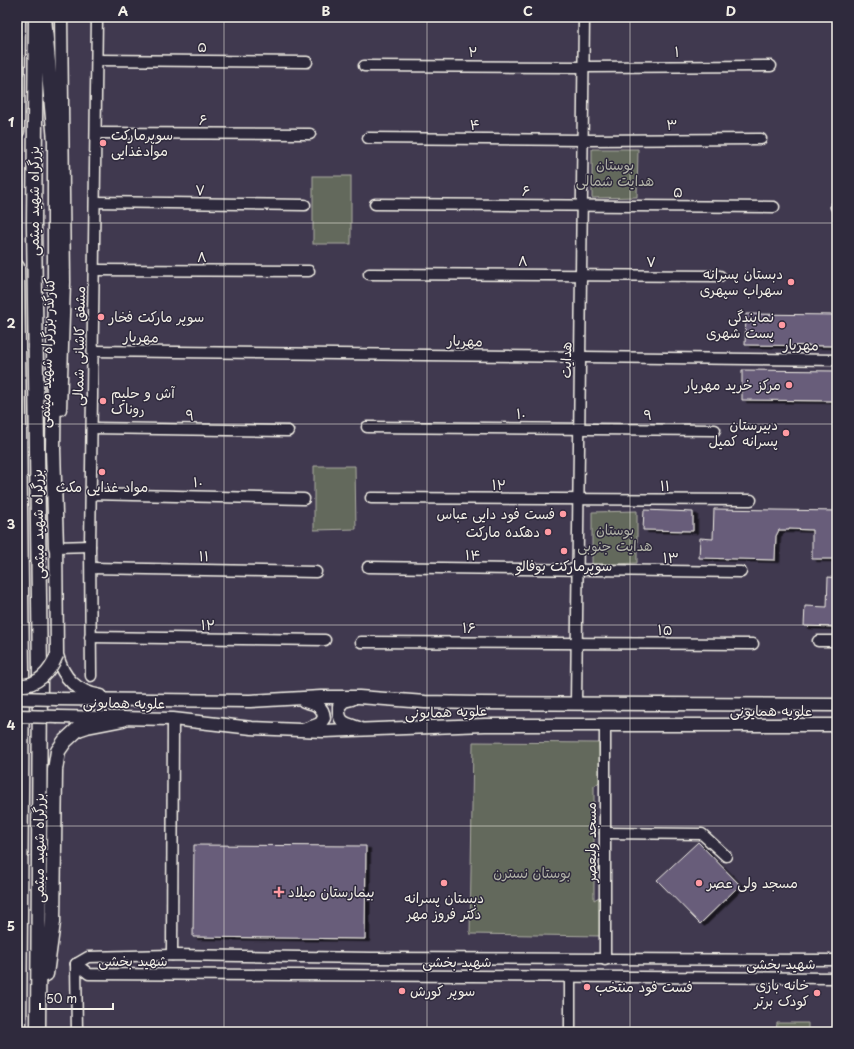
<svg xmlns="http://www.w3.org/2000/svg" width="854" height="1049" viewBox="0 0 854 1049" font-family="'Playpen Sans','Playpen Sans Arabic',sans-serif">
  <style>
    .green { fill: #63695b; stroke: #acada2 }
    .building { fill: #675d7a; stroke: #f4f1e8; filter: url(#shadow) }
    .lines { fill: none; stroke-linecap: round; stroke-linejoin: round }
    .minor-casing { stroke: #f4f1e8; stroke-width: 13 }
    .major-casing { stroke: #f4f1e8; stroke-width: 15 }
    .highway-casing { stroke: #f4f1e8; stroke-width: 17 }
    .minor { stroke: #2f2a3d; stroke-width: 10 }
    .major { stroke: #2f2a3d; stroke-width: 12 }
    .highway { stroke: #2f2a3d; stroke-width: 14 }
    .major-bridge-casing { stroke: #f4f1e8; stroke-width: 15; stroke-linecap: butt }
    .major-bridge { stroke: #2f2a3d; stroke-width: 12 }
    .grid { fill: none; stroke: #f4f1e8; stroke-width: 1; stroke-opacity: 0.55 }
    .poi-dot { fill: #ff9aa2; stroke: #2f2a3d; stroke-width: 1.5 }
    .labels { text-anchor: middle; stroke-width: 3; stroke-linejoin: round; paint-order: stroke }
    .street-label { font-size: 14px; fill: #f4f1e8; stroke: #2f2a3d }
    .poi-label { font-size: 14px; fill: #f4f1e8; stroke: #2f2a3d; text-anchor: start }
    .park-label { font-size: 14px; fill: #b3b4a9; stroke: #2f2a3d }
    .neatline { fill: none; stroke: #f4f1e8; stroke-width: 1.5 }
    .grid-label { font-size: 13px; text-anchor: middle; font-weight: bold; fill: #f4f1e8 }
  </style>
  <defs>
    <filter id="shadow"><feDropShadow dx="4.5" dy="2.5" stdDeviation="0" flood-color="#0009"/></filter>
  </defs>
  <rect width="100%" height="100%" fill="#40394f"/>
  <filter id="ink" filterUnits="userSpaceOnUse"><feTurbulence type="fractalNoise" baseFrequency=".025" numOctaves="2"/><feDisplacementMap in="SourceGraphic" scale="8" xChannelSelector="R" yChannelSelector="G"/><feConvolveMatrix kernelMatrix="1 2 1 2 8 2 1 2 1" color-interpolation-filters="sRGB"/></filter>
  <g filter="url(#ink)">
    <g class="green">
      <polygon points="592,149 638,149 637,197 592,198"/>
      <rect x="313" y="176" width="38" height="68"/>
      <polygon points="314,466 355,466 356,529 314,530"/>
      <polygon points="637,511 637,563 592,565 592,512"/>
      <polygon points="473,742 599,743 602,780 594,786 594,900 601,896 600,936 470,934"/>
      <polygon points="777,1023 808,1023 808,1032 776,1032"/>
    </g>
    <g class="building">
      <polygon points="746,314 837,315 837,346 745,345"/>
      <polygon points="742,370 837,371 837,401 742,400"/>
      <polygon points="714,509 837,511 837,559 812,559 812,530 789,529 789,530 779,530 776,536 775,560 699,558 700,538 713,539"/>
      <polygon points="644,510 693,512 693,531 643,530"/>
      <polygon points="828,577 837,578 837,627 804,626 805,606 827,607"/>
      <polygon points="698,842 740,885 700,924 657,880"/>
      <polygon points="194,845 366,846 365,939 193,937"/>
    </g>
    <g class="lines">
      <defs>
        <g id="minor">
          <polyline points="97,60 307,62"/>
          <polyline points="364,66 583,67 771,66"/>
          <polyline points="96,133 310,134"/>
          <polyline points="368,138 583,140 761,139"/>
          <polyline points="95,202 305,205"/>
          <polyline points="375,204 774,207"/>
          <polyline points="836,207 837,207"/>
          <polyline points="94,270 309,271"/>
          <polyline points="369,274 720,276"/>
          <polyline points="93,351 837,360"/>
          <polyline points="367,427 715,430"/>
          <polyline points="92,428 288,431"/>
          <polyline points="91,494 304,499"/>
          <polyline points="371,498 751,500"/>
          <polyline points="56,547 90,546"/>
          <polyline points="368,567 741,572"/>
          <polyline points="91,568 316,572"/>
          <polyline points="90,637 325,640"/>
          <polyline points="818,641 837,641"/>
          <polyline points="361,642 753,644"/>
          <polyline points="91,676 90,546 97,17"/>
          <polyline points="576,703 584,17"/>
          <polyline points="605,725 605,960"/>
          <polyline points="605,833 702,834 726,856"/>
          <polyline points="172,955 173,719"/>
          <polyline points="76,964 89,974 837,978"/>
          <polyline points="76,964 88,957 172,955 371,958 837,960"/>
          <polyline points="76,964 77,1032"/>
          <polyline points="570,977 570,1032"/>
        </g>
        <g id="major">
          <polyline points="60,409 64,282 61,17"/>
          <path d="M56 538 57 655C63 678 76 692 101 696"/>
          <polyline points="57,699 250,701 321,697 359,697 425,702 478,703 837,705"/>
          <path d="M352 699 344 701 339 706C338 723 344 723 359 728"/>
          <path d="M304 701C315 704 323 705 324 718L320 724 306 729"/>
          <polyline points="58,717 173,719 252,728 324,731 485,725 837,725"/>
        </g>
        <g id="highway">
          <polyline points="36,17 34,224 40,673 38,1032"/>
          <polyline points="44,17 55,141 55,281 53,449 56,547"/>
          <polyline points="17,131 18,17"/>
          <polyline points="17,267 22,670 19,1032"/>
          <polyline points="46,974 53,922 55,770 58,751 65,741 78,729 87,726 123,719"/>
        </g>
      </defs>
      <use href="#minor" class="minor-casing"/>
      <use href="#major" class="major-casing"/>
      <use href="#highway" class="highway-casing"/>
      <use href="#minor" class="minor"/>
      <use href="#major" class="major"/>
      <use href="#highway" class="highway"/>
      <defs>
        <g id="major-bridge">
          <path d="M17 685C37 687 50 672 57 655"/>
          <polyline points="17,698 57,699"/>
          <polyline points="17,716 58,717"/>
        </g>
      </defs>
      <use href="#major-bridge" class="major-bridge-casing"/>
      <use href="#major-bridge" class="major-bridge"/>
    </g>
  </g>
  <path class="grid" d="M224 17V1032M427 17V1032M630 17V1032M17 223H837M17 424H837M17 625H837M17 826H837"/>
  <g class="poi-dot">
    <circle cx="103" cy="143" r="4"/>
    <circle cx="791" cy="282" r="4"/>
    <circle cx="101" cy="317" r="4"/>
    <circle cx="782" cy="325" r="4"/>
    <circle cx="789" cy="385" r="4"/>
    <circle cx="103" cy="401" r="4"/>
    <circle cx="786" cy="433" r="4"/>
    <circle cx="102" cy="472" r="4"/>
    <circle cx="563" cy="514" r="4"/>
    <circle cx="548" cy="532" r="4"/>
    <circle cx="564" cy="551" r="4"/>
    <circle cx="444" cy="883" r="4"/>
    <circle cx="699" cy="883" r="4"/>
    <path d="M277 886h4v4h4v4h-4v4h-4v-4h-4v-4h4z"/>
    <circle cx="587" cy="987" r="4"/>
    <circle cx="402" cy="991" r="4"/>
    <circle cx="817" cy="993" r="4"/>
  </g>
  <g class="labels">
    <g class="street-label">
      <text x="202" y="52">۵</text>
      <text x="473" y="57">۲</text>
      <text x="677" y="57">۱</text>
      <text x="203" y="125">۶</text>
      <text x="475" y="130">۴</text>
      <text x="672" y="130">۳</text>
      <text transform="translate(200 190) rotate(1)" y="5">۷</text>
      <text x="526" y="196">۶</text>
      <text transform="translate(678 192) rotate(1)" y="5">۵</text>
      <text transform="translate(34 201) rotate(-90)" y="5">بزرگراه شهید میثمی</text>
      <text x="202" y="262">۸</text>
      <text x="523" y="266">۸</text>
      <text x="651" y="267">۷</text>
      <text transform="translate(141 337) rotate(1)" y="5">مهریار</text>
      <text transform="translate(465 341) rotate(1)" y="5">مهریار</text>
      <text transform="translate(801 345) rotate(1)" y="5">مهریار</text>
      <text transform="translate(79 346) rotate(-89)" y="5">مشفق کاشانی شمالی</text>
      <text transform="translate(47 353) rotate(-88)" y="5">کنارگذر بزرگراه شهید میثمی</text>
      <text transform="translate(566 360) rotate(-89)" y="5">هدایت</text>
      <text x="521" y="419">۱۰</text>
      <text transform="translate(190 415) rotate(1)" y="5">۹</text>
      <text x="648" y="420">۹</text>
      <text transform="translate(198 482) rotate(1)" y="5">۱۰</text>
      <text x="499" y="490">۱۲</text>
      <text x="665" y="491">۱۱</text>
      <text transform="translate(38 524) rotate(-91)" y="5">بزرگراه شهید میثمی</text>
      <text transform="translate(473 555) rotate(1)" y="5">۱۴</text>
      <text transform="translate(204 556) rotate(1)" y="5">۱۱</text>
      <text x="671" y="563">۱۳</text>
      <text transform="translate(208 625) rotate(1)" y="5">۱۲</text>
      <text x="469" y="633">۱۶</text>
      <text x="665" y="635">۱۵</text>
      <text transform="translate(124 703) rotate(1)" y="5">علویه همایونی</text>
      <text x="771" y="716">علویه همایونی</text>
      <text transform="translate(446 712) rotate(-2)" y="5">علویه همایونی</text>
      <text transform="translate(591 842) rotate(-90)" y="5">مسجد ولیعصر</text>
      <text transform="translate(39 848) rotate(-90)" y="5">بزرگراه شهید میثمی</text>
      <text x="133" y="966">شهید بخشی</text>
      <text x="457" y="967">شهید بخشی</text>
      <text x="781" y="969">شهید بخشی</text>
    </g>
    <g class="poi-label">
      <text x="111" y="140">سوپرمارکت<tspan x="111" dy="16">موادغذایی</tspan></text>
      <text x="783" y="279" text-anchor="end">دبستان پسرانه<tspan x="783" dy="16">سهراب سپهری</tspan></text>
      <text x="109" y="322">سوپر مارکت فخار</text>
      <text x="774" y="322" text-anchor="end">نمایندگی<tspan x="774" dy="16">پست شهری</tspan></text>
      <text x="781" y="390" text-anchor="end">مرکز خرید مهریار</text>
      <text x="111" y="398">آش و حلیم<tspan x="111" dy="16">روناک</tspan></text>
      <text x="778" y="430" text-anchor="end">دبیرستان<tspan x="778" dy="16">پسرانه کمیل</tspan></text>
      <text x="102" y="492" text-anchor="middle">مواد غذایی مکث</text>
      <text x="555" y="519" text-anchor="end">فست فود دایی عباس</text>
      <text x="540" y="537" text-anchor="end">دهکده مارکت</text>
      <text x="564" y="571" text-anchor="middle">سوپرمارکت بوفالو</text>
      <text x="707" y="888">مسجد ولی عصر</text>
      <text x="288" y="897">بیمارستان میلاد</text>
      <text x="444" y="903" text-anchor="middle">دبستان پسرانه<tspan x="444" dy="16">دکتر فروز مهر</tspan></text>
      <text x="809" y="990" text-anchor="end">خانه بازی<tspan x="809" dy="16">کودک برتر</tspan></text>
      <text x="595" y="992">فست فود منتخب</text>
      <text x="410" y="996">سوپر کورش</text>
    </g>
    <g class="park-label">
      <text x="615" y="170">بوستان<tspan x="615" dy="16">هدایت شمالی</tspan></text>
      <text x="615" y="535">بوستان<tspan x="615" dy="16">هدایت جنوبی</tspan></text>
      <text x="532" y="878">بوستان نسترن</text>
    </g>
  </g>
  <rect width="854" height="1049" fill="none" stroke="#2f2a3d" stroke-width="44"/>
  <path d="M40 1003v6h73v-6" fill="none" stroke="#f4f1e8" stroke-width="2"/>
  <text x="46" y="1003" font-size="12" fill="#f4f1e8" stroke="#2f2a3d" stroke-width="3" paint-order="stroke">50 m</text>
  <rect x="22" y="22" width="810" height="1005" class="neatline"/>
  <g class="grid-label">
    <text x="123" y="16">A</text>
    <text x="326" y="16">B</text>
    <text x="528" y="16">C</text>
    <text x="731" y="16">D</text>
    <text x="11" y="127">1</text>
    <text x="11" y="328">2</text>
    <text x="11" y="529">3</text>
    <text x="11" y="730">4</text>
    <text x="11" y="931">5</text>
  </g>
</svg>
